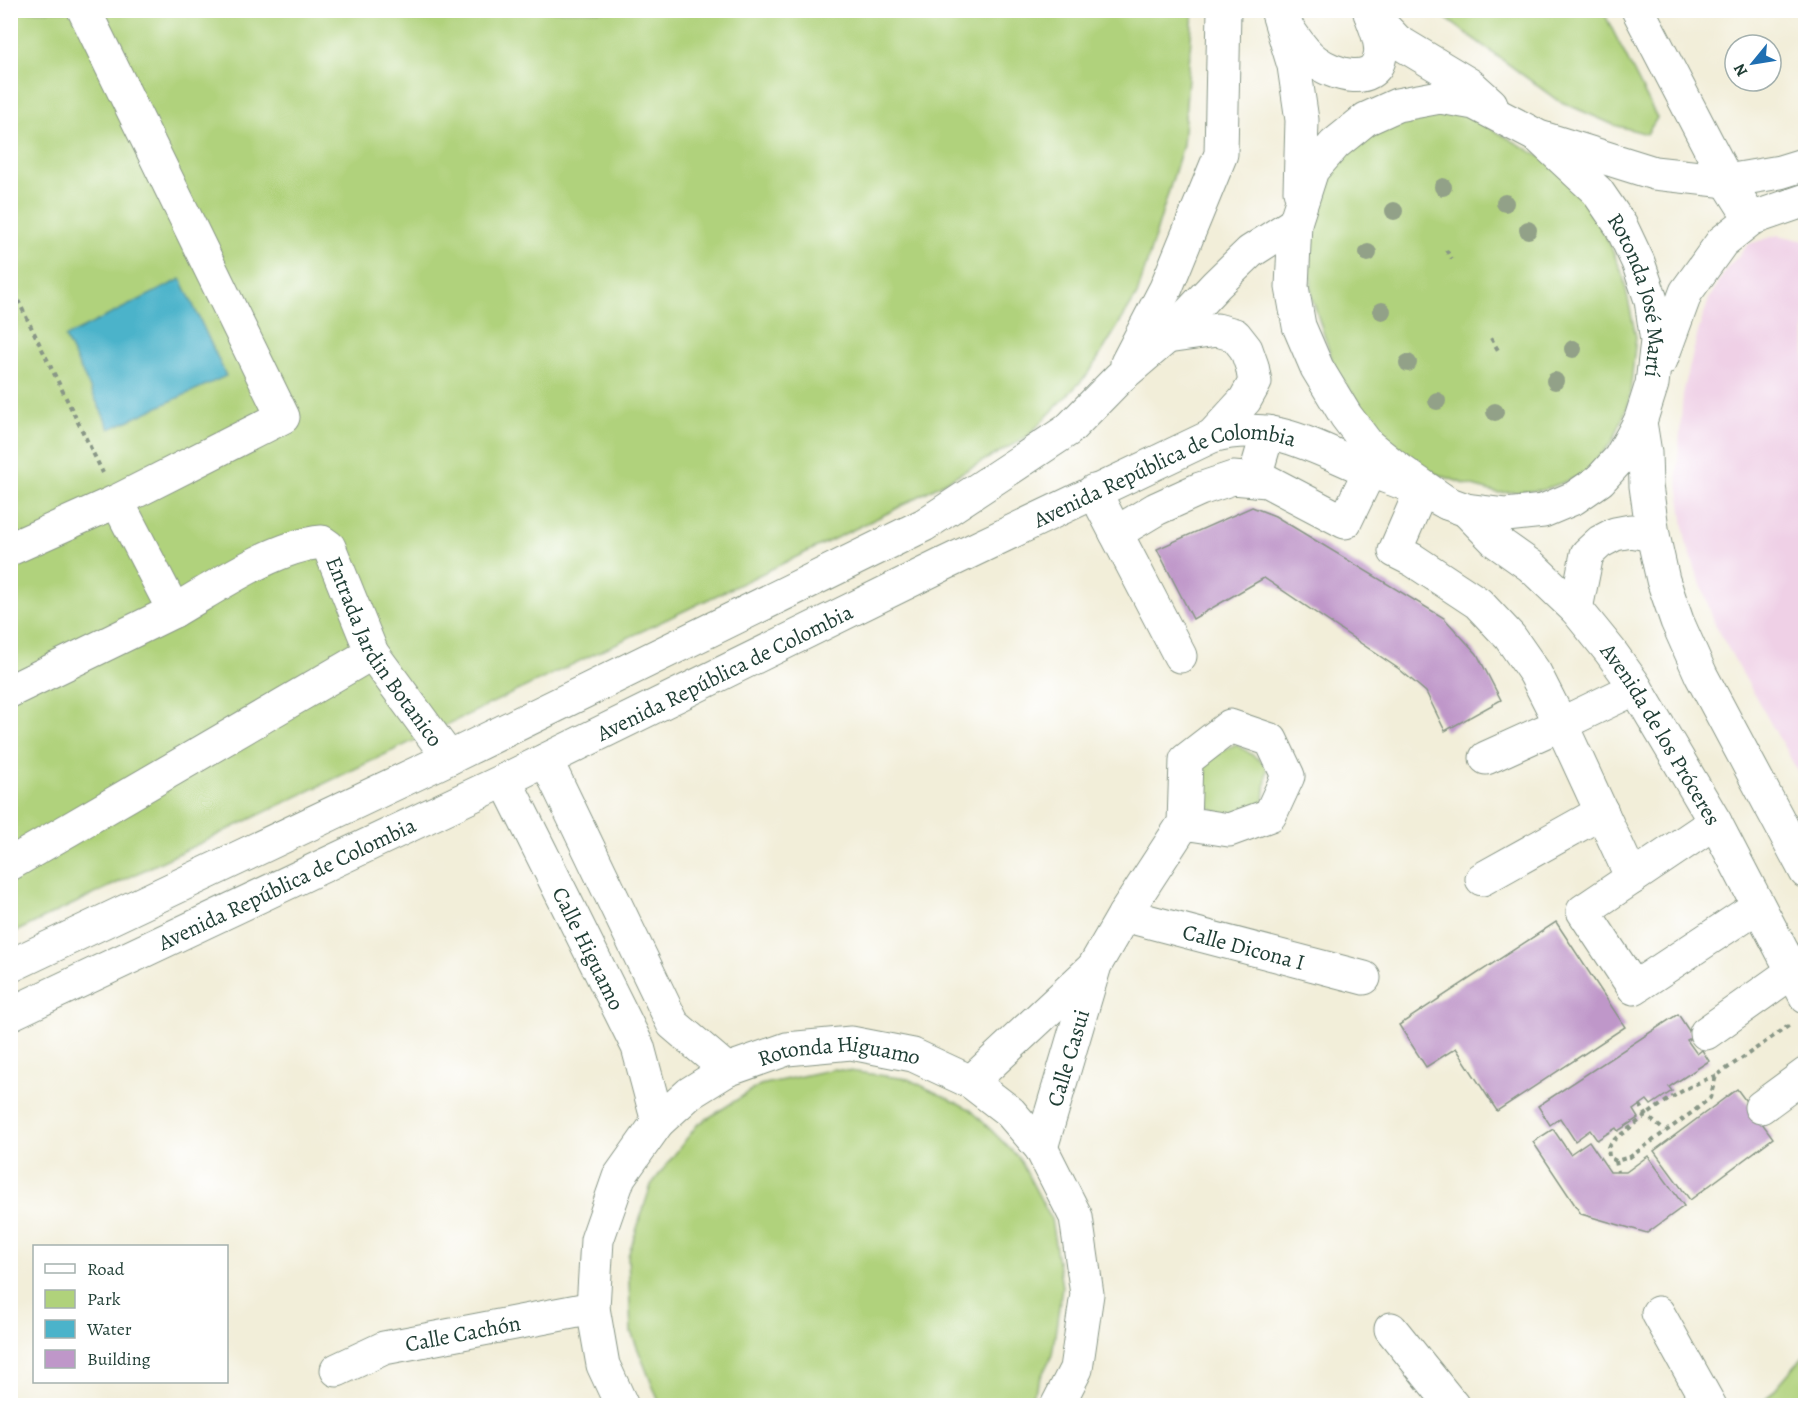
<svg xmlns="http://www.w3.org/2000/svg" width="1816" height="1416" viewBox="0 0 1816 1416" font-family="Alegreya,serif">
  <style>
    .built { fill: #efd0e6 }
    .green { fill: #b0d27b; stroke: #688858; stroke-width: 1.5 }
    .water { fill: #4bb3ca; stroke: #35787f; stroke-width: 1.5 }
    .building { fill: #bf97c9 }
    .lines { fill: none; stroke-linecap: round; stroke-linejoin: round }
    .minor-casing { stroke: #889686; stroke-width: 35 }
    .major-casing { stroke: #889686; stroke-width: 35 }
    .path { stroke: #889686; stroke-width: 4; stroke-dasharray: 4.5 4.5; stroke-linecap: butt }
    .minor { stroke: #fff; stroke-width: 33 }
    .major { stroke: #fff; stroke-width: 33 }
    .tree { fill: #92a188 }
    .labels { text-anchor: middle; stroke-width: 5; stroke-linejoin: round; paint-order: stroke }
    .street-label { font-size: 22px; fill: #1f3d34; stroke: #fff }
  </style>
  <rect width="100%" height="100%" fill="#fff"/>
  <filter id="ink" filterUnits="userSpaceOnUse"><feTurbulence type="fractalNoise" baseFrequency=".0167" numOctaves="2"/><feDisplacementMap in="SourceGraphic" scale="12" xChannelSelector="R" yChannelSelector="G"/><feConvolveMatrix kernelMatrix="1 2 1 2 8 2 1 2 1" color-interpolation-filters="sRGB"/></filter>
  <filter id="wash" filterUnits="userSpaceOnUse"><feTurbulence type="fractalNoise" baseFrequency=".008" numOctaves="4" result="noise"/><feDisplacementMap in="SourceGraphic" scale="24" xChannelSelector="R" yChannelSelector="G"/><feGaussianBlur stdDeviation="1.35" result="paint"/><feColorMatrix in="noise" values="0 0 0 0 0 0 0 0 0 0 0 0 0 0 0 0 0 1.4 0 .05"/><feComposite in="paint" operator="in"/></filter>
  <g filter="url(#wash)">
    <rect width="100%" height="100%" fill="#f2eed9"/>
    <polygon class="built" points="1778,235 1805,241 1805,784 1715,625 1686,542 1677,473 1683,394 1698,332 1709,299 1727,268 1749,244"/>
    <g class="green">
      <polygon points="11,11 1193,11 1183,145 1137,295 1089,373 1027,437 892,511 11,934"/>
      <polygon points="1436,11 1603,11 1657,118 1647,134 1614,125 1557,100"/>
      <polygon points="1464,113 1564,170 1597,215 1623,275 1636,337 1629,403 1613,441 1583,475 1543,490 1498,493 1465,484 1428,471 1398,448 1374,426 1335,369 1312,298 1310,267 1311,231 1321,197 1336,168 1355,145 1381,128 1420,115"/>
      <polygon points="1236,744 1267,765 1264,803 1229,819 1196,799 1201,762"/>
      <polygon points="834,1069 908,1079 970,1109 1019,1158 1051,1219 1062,1287 1052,1355 1027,1405 662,1406 659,1402 631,1332 628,1256 651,1185 697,1125 760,1085"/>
      <polygon points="1805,1354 1805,1405 1761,1405"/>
    </g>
    <polygon class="water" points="181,279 226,376 110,429 65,337"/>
    <g id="blocks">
      <g class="building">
        <polygon points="1252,507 1275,516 1444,618 1477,654 1501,700 1445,731 1426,692 1399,669 1264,578 1193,619 1157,549"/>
        <polygon points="1556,922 1625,1027 1497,1111 1456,1048 1426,1067 1399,1025"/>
        <polygon points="1678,1014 1693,1037 1687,1040 1697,1054 1702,1050 1709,1061 1669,1087 1672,1091 1651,1105 1647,1100 1633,1110 1638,1118 1618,1131 1616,1128 1597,1140 1590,1130 1575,1141 1560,1118 1550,1125 1538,1106"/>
        <polygon points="1737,1089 1773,1138 1690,1200 1654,1151"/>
        <polygon points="1553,1129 1570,1154 1589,1141 1610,1172 1626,1172 1648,1156 1684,1206 1647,1233 1581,1214 1533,1142"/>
      </g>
    </g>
  </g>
  <g filter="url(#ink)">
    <use href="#blocks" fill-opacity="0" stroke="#889686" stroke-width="1.5"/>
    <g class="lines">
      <defs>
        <g id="minor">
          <polyline points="1638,10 1727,181 1751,219"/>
          <polyline points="1254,480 1268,432"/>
          <polyline points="1422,489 1395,551 1413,560 1478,603 1510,637 1535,673 1561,724 1486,758"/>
          <polyline points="1094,491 1180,656"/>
          <path id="s1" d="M117 501 174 611C216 587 274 546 322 542L329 547 372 653 449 758"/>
          <polyline points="1116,533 1156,509 1200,489 1233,478 1267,481 1345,522 1370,470"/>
          <polyline points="10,549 117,501 283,417 84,10"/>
          <polyline points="10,691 174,611"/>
          <polyline points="546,760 673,1024 727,1070"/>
          <path id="s2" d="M505 780 638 1047 658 1122"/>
          <polyline points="1715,822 1583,911 1634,988 1758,906"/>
          <polyline points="10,864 372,653"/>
          <polyline points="1632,878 1561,724 1636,688"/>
          <polyline points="1482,879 1602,812"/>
          <path id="s3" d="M1124 915 1364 978"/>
          <polyline points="1706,1033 1792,972"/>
          <polyline points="971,1082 1094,967"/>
          <polyline points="1761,1107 1806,1074"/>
          <path id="s4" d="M1041 1148 1095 965 1124 915 1184 823 1186 760 1230 726 1271 740 1288 776 1270 815 1229 830 1184 823"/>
          <polyline points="1658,1313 1710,1406"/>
          <polyline points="1391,1329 1453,1406"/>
          <path id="s5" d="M337 1370 384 1348 593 1308"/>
          <path id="s6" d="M622 1406 603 1365 593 1308 597 1240 619 1177 658 1122 690 1093 727 1070 787 1049 851 1043 913 1055 971 1082 1010 1112 1041 1148 1076 1217 1087 1294 1076 1369 1057 1406"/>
        </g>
        <g id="major">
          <polyline points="1277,10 1294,66 1302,120 1300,191"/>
          <polyline points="1370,13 1397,41 1470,85 1491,104"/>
          <path d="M1288 29C1296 40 1303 52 1315 61 1332 74 1374 88 1380 56 1383 43 1375 27 1371 15"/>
          <path id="s7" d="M1539 137 1597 191 1621 226 1638 262 1651 300 1657 341 1652 384 1640 422 1620 458 1600 480 1574 498 1543 511 1506 515 1466 510 1447 503 1394 466 1368 445 1346 416 1317 368 1299 326 1292 287 1295 223 1312 170 1335 144 1366 119 1397 105 1440 97 1474 103 1539 137 1654 173 1727 181 1780 172 1806 164"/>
          <polyline points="1167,337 1217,330 1235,335 1246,349 1252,366 1255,382 1245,400 1212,436"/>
          <polyline points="1661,360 1686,292 1722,242 1751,219 1806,200"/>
          <polyline points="1127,363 1166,288 1221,154 1224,10"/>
          <polyline points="1640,422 1645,453 1646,486 1653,535 1663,580 1677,621 1701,675 1806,872"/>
          <path id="s8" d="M1466 510 1497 542 1531 566 1576 609 1610 651 1633 683 1715 822 1806 997"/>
          <polyline points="1576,609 1587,554 1600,542 1615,534 1631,531 1653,535"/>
          <polyline points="10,966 449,758 924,525 1068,430 1119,378 1167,337 1216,285 1250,252 1295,223"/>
          <path id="s9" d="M10 1014 505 780 944 564 1212 436C1273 419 1317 449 1371 471 1397 481 1422 489 1447 503"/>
        </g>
      </defs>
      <use href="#minor" class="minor-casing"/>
      <use href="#major" class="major-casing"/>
      <g class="path">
        <polyline points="1446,250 1452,259"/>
        <polyline points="10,284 103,473"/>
        <polyline points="1491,338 1498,350"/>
        <path d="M1716 1076C1679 1087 1647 1116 1616 1138L1608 1147 1609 1157 1616 1161 1630 1157 1694 1111 1710 1098 1716 1076 1790 1025"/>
        <polyline points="1640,1105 1647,1116 1665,1131"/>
        <polyline points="1616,1161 1618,1172"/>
      </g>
      <use href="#minor" class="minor"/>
      <use href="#major" class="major"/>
    </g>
    <g class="tree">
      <circle cx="1443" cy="187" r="9"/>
      <circle cx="1505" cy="203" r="9"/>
      <circle cx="1394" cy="211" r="9"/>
      <circle cx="1528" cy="230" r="9"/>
      <circle cx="1368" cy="253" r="9"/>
      <circle cx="1382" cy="311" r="9"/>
      <circle cx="1573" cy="349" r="9"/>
      <circle cx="1408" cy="363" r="9"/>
      <circle cx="1555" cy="381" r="9"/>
      <circle cx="1437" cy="401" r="9"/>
      <circle cx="1495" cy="412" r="9"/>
    </g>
  </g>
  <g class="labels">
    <g class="street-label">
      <text dy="8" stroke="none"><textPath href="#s7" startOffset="194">Rotonda José Martí</textPath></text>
      <text dy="8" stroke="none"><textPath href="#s9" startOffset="1278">Avenida República de Colombia</textPath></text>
      <text dy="8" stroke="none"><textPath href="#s1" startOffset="416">Entrada Jardin Botanico</textPath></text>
      <text dy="8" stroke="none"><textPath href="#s9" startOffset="792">Avenida República de Colombia</textPath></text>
      <text dy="8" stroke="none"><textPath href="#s8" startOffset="300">Avenida de los Próceres</textPath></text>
      <text dy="8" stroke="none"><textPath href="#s9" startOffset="306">Avenida República de Colombia</textPath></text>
      <text dy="8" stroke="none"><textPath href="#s3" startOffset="124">Calle Dicona I</textPath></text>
      <text dy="8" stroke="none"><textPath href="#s2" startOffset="188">Calle Higuamo</textPath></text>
      <text dy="8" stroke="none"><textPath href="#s4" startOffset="94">Calle Casui</textPath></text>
      <text dy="8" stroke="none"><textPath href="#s6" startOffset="508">Rotonda Higuamo</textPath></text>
      <text dy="8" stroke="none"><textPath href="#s5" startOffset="132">Calle Cachón</textPath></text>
    </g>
  </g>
  <rect width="1816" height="1416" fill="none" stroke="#fff" stroke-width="36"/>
  <rect x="33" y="1245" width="195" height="138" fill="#ffffff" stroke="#a5b1ae" stroke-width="1.5"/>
  <rect x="45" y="1264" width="30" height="9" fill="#ffffff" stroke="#a5b1ae" stroke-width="1.5"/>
  <text x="87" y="1275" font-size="18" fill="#1f3d34">Road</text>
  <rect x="45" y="1290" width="30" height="18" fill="#b0d27b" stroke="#a5b1ae" stroke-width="1.5"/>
  <text x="87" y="1305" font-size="18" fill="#1f3d34">Park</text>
  <rect x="45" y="1320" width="30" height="18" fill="#4bb3ca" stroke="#a5b1ae" stroke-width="1.5"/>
  <text x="87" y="1335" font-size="18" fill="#1f3d34">Water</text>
  <rect x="45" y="1350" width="30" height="18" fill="#bf97c9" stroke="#a5b1ae" stroke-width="1.5"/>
  <text x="87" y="1365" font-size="18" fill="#1f3d34">Building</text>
  <g transform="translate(1753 63) rotate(240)"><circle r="28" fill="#ffffff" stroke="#a5b1ae" stroke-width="1.5"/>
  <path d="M0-4.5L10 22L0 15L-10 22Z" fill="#1f6fb2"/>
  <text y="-9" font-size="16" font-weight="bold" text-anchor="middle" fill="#1f3d34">N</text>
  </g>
</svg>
